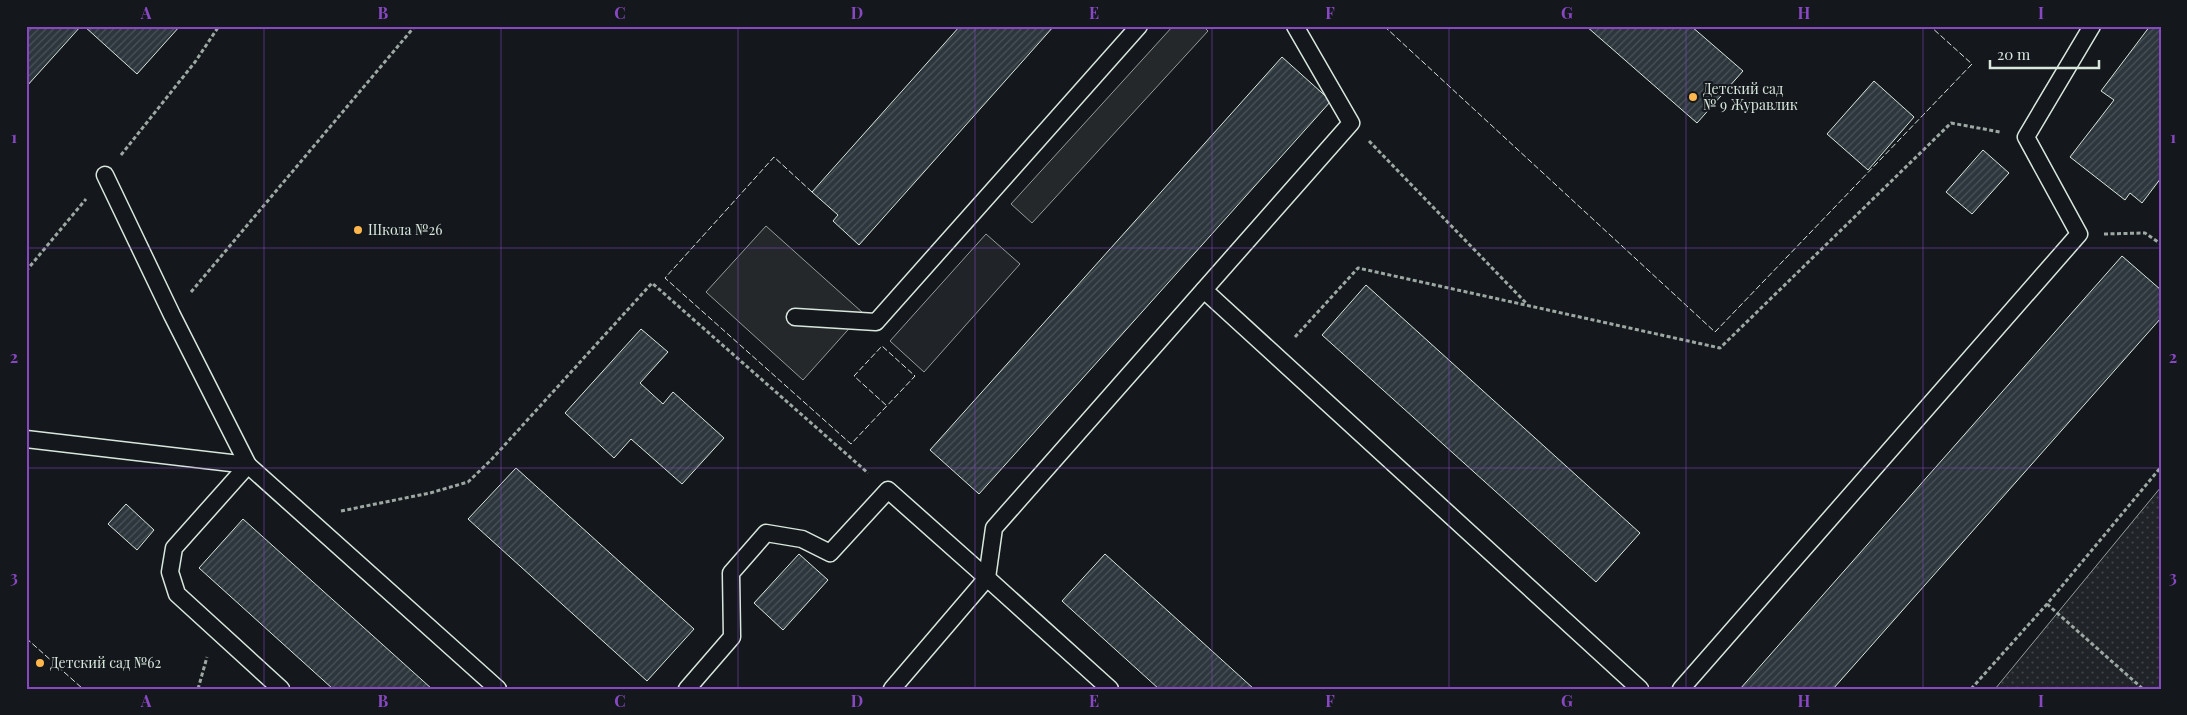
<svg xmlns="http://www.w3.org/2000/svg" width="2187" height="715" viewBox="0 0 2187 715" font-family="'Playfair Display',serif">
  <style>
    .grass { fill: url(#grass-dots); stroke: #939e99 }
    .green { fill: #202428; stroke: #939e99 }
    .parking { fill: #24282b; stroke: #939e99 }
    .building { fill: url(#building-hatch); stroke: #d8e6dc }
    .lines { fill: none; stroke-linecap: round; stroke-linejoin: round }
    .lane-casing { stroke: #d8e6dc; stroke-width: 19 }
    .path { stroke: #9da8a2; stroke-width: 3; stroke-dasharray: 4 2.5; stroke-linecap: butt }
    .lane { stroke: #14181c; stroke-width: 16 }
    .fence { stroke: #d8e6dc; stroke-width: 1; stroke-dasharray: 6 2.5; stroke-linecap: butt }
    .grid { fill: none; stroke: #8948c3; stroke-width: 1; stroke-opacity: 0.55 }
    .poi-dot { fill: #ffb74d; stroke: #14181c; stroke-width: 2 }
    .labels { text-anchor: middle; stroke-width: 4; stroke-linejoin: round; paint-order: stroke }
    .poi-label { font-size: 14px; fill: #d8e6dc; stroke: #14181c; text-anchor: start }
    .neatline { fill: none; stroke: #8948c3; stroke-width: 2 }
    .grid-label { font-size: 16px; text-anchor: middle; font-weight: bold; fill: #8948c3 }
  </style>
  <defs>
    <pattern id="grass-dots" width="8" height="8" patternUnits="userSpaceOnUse" patternTransform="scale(1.25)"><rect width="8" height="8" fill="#202428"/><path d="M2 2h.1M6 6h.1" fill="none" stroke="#404447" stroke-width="1.8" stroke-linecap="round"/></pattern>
    <pattern id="building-hatch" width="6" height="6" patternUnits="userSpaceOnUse" patternTransform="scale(1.25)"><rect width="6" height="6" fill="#2c363c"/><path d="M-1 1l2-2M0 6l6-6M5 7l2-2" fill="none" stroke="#4a5358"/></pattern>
  </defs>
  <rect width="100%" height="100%" fill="#14181c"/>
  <polygon class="grass" points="2161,487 2161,689 1995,689"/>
  <polygon class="green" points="986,234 1020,264 924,372 890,341"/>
  <g class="parking">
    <polygon points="1173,26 1203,26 1208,31 1032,223 1011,204"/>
    <polygon points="766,226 863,313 803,380 706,292"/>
  </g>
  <g class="building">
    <polygon points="26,26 81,26 26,87"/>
    <polygon points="84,26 180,26 137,74"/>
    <polygon points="960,26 1054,26 859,245 833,221 838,215 812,192"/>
    <polygon points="1586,26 1691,26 1743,71 1697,123"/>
    <polygon points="2150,26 2161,26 2161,178 2142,203 2130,193 2125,200 2070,157 2114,100 2101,91"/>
    <polygon points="1282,57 1331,101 979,494 930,450"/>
    <polygon points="1874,81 1914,117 1868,170 1827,134"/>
    <polygon points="1983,150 2009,173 1972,214 1946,192"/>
    <polygon points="2122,256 2161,290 2161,318 1833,689 1740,689"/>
    <polygon points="1366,285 1640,533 1596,582 1322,335"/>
    <polygon points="641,329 668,352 640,383 663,404 673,392 724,438 682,484 631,439 614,458 565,413"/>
    <polygon points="516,468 694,629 647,681 468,519"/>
    <polygon points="126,504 154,530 137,550 108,524"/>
    <polygon points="243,519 432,689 333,689 199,568"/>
    <polygon points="799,554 828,580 783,630 754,603"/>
    <polygon points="1105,554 1254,689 1159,689 1106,641 1062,601"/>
  </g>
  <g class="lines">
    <defs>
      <g id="lane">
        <polyline points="105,175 172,315 248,465 498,689"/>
        <polyline points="1204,290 1640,689"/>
        <polyline points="795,317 876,322 1139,26"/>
        <polyline points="26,439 248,465"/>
        <polyline points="248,465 174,548 170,572 177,594 281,689"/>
        <polyline points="987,578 994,528 1351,123 1295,26"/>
        <polyline points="687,689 732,637 731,573 766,533 802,539 830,553 888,490 987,578"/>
        <polyline points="892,689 987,578 1110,689"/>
        <polyline points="1681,689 2079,234 2026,137 2092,26"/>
      </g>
    </defs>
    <use href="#lane" class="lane-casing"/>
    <g class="path">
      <polyline points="1369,141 1527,304"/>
      <polyline points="121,155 195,62 219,26"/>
      <polyline points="2104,234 2145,233 2161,244"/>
      <polyline points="26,271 86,199"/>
      <polyline points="191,292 415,26"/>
      <polyline points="1295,337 1358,268 1720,348 1951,123 2000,132"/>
      <polyline points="341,511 430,493 468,482 491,460 652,283 868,473"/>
      <polyline points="2047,604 2143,689"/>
      <polyline points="198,689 207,657"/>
      <polyline points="1971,689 2047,604 2161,467"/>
    </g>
    <use href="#lane" class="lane"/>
    <g class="fence">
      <polyline points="1384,26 1715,332 1972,64 1930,26"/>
      <polyline points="812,192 774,157 665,278 851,444 915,376 882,346 854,376 887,406"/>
      <polyline points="26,638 83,689"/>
    </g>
  </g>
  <path class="grid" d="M264 26V689M501 26V689M738 26V689M975 26V689M1212 26V689M1449 26V689M1686 26V689M1923 26V689M26 248H2161M26 468H2161"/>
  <g class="poi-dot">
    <circle cx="1693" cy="97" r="5"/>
    <circle cx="358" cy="230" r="5"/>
    <circle cx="40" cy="663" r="5"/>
  </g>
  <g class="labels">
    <g class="poi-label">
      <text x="1703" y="94">Детский сад<tspan x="1703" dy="16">№ 9 Журавлик</tspan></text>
      <text x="368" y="235">Школа №26</text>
      <text x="50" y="668">Детский сад №62</text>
    </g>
  </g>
  <rect width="2187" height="715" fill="none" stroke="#14181c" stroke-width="55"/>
  <path d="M1990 60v8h109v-8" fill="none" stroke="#d8e6dc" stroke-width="2.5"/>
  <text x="1997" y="60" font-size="15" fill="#d8e6dc" stroke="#14181c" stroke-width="4" paint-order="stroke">20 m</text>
  <rect x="28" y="28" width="2132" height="660" class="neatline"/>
  <g class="grid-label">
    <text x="146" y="19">A</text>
    <text x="383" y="19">B</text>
    <text x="620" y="19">C</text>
    <text x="857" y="19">D</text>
    <text x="1094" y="19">E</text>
    <text x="1330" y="19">F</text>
    <text x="1567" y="19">G</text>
    <text x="1804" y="19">H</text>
    <text x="2041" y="19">I</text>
    <text x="14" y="143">1</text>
    <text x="2173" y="143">1</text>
    <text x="14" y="363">2</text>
    <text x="2173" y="363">2</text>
    <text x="14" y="583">3</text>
    <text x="2173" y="583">3</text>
    <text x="146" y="707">A</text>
    <text x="383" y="707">B</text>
    <text x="620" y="707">C</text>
    <text x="857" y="707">D</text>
    <text x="1094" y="707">E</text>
    <text x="1330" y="707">F</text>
    <text x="1567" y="707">G</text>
    <text x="1804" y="707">H</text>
    <text x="2041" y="707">I</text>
  </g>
</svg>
